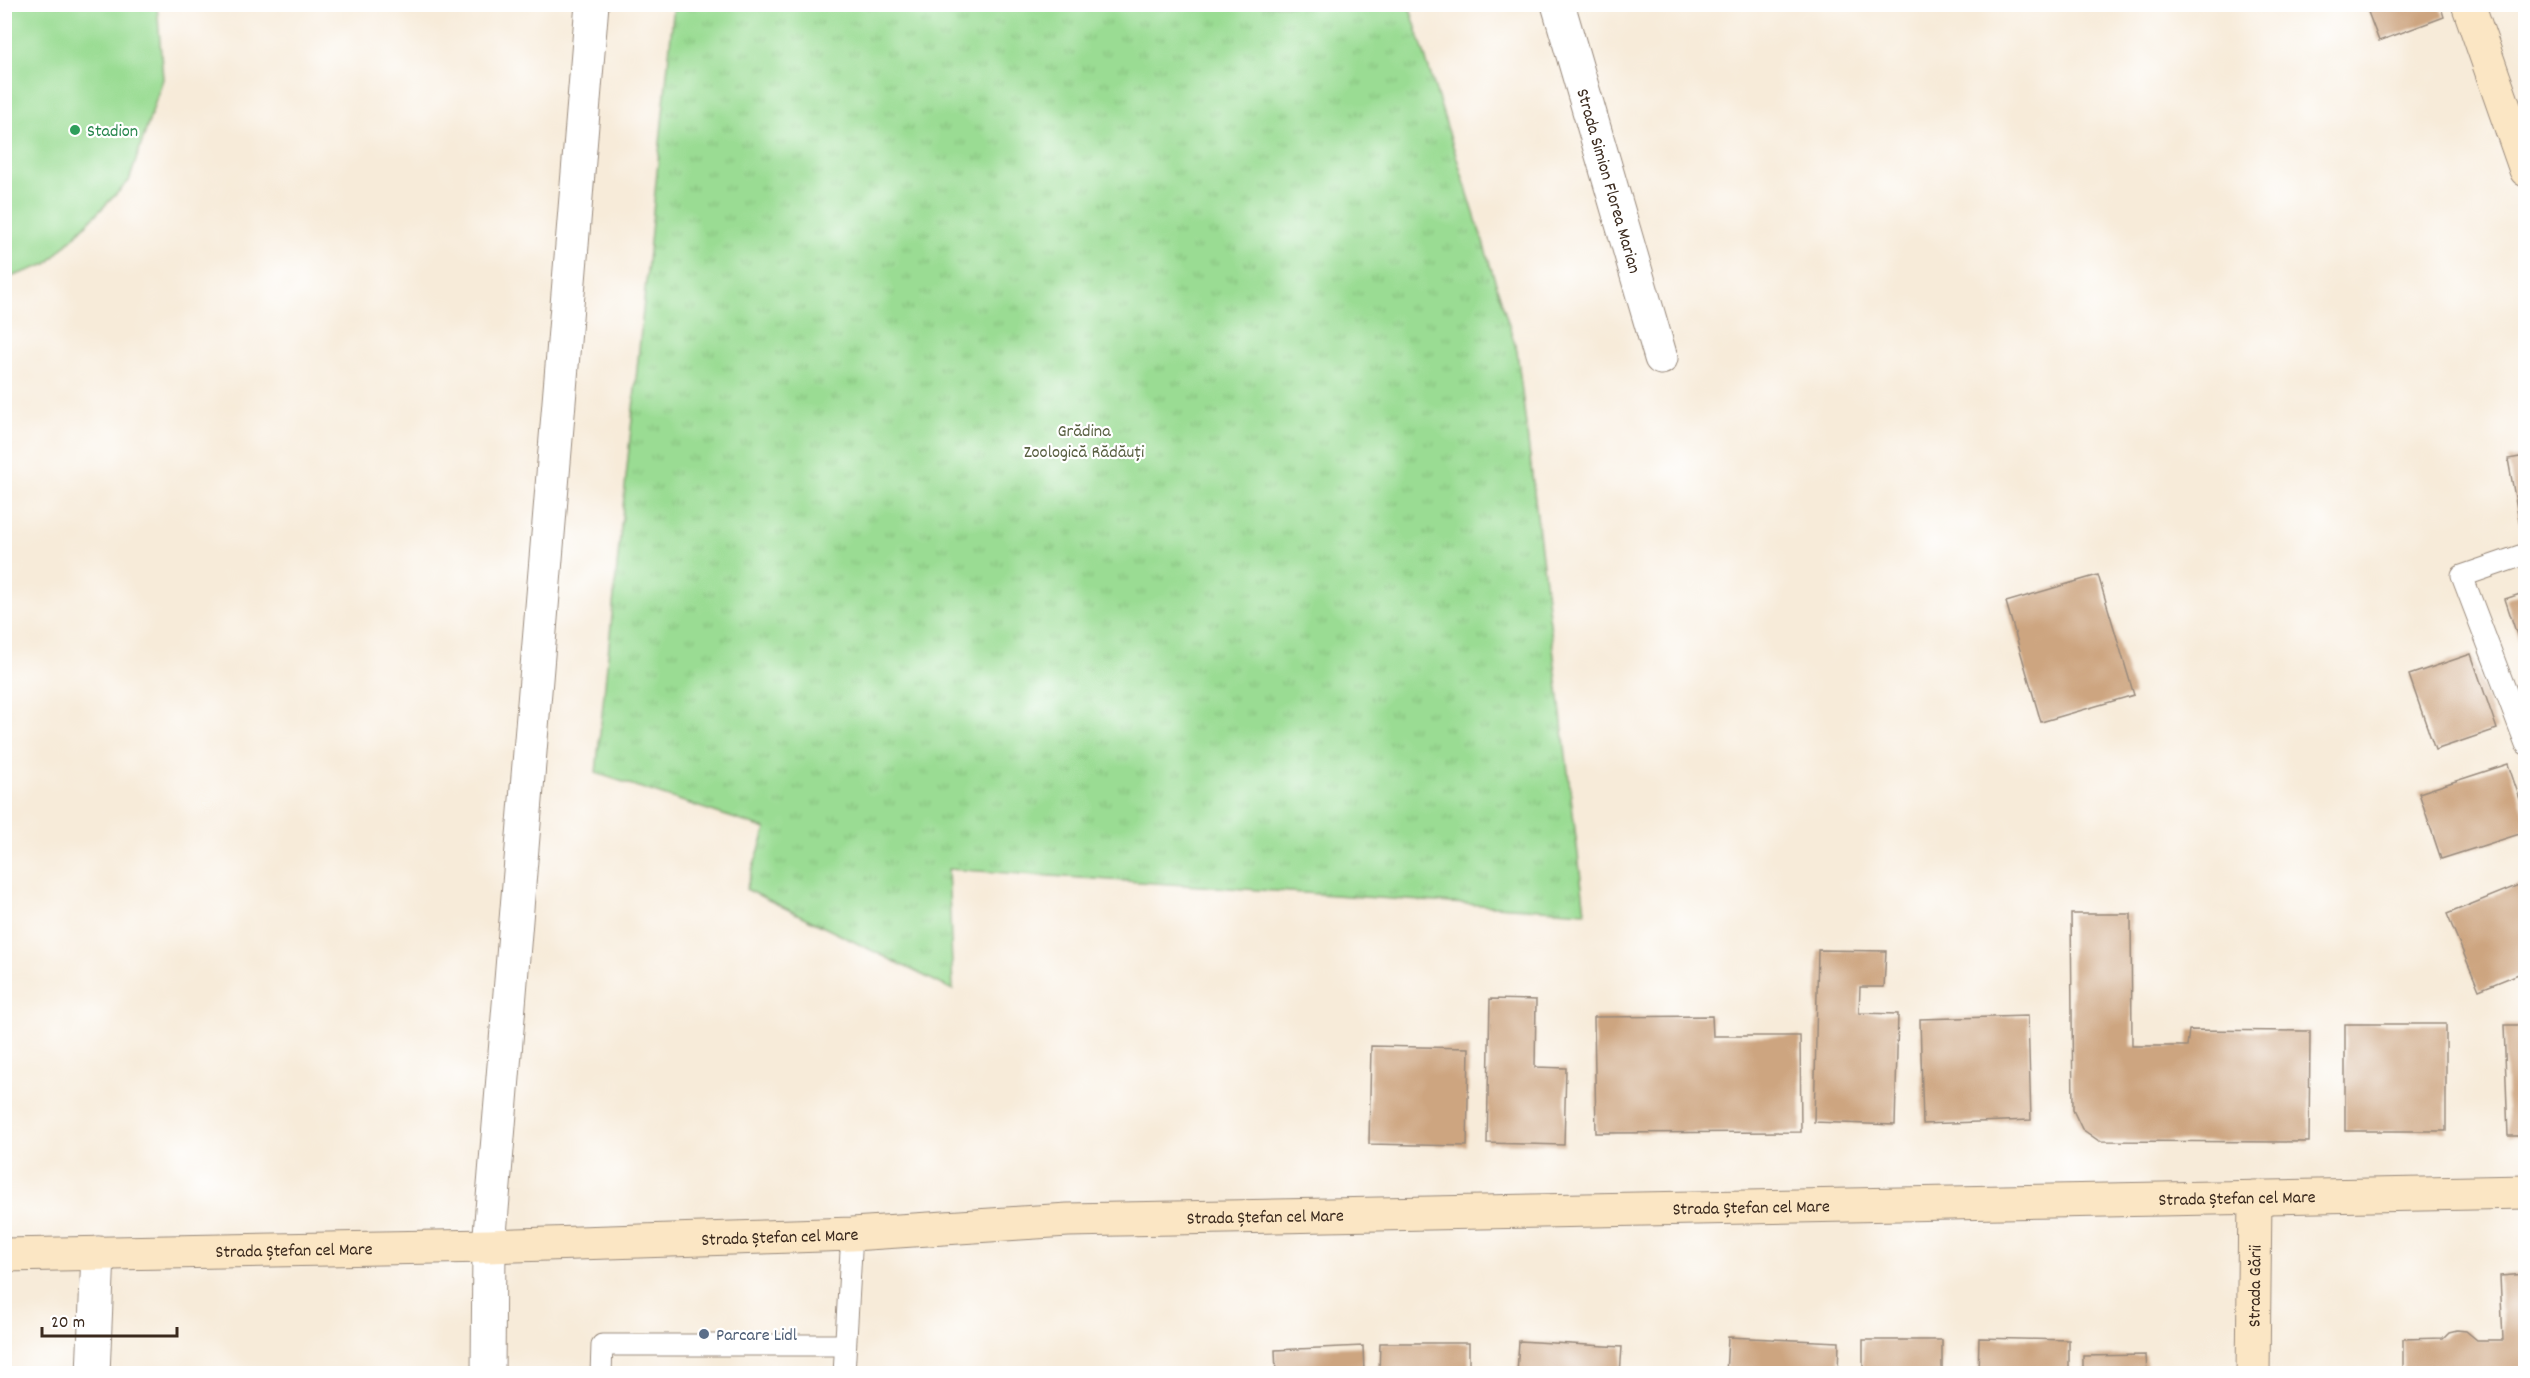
<svg xmlns="http://www.w3.org/2000/svg" width="2530" height="1378" viewBox="0 0 2530 1378" font-family="Dekko,sans-serif">
  <style>
    .grass { fill: url(#grass-tufts); stroke: #6a8358; stroke-width: 1.5 }
    .pitch { fill: #9adc93; stroke: #6a8358; stroke-width: 1.5 }
    .building { fill: #cda580 }
    .lines { fill: none; stroke-linecap: round; stroke-linejoin: round }
    .lane-casing { stroke: #998a7c; stroke-width: 23 }
    .street-casing { stroke: #998a7c; stroke-width: 35 }
    .secondary-casing { stroke: #998a7c; stroke-width: 35 }
    .lane { stroke: #fff; stroke-width: 21 }
    .street { stroke: #fff; stroke-width: 33 }
    .secondary { stroke: #fbe6c4; stroke-width: 33 }
    .leisure-dot { fill: #2e9e5b; stroke: #fff; stroke-width: 2 }
    .service-dot { fill: #5c6f8a; stroke: #fff; stroke-width: 2 }
    .labels { text-anchor: middle; stroke-width: 4.5; stroke-linejoin: round; paint-order: stroke }
    .leisure-label { font-size: 18px; fill: #27864d; stroke: #fff; text-anchor: start }
    .street-label { font-size: 18px; fill: #3b2a1e; stroke: #fff }
    .park-label { font-size: 18px; fill: #585f41; stroke: #fff }
    .service-label { font-size: 18px; fill: #4e5e75; stroke: #fff; text-anchor: start }
  </style>
  <defs>
    <pattern id="grass-tufts" width="24" height="20" patternUnits="userSpaceOnUse" patternTransform="scale(1.5)"><rect width="24" height="20" fill="#9adc93"/><path d="M3 7l-1-3M5 7V3M7 7l1-3M15 17l-1-3M17 17v-4M19 17l1-3" fill="none" stroke="#86bd7e"/></pattern>
  </defs>
  <rect width="100%" height="100%" fill="#fff"/>
  <filter id="ink" filterUnits="userSpaceOnUse"><feTurbulence type="fractalNoise" baseFrequency=".0167" numOctaves="2"/><feDisplacementMap in="SourceGraphic" scale="12" xChannelSelector="R" yChannelSelector="G"/><feConvolveMatrix kernelMatrix="1 2 1 2 8 2 1 2 1" color-interpolation-filters="sRGB"/></filter>
  <filter id="wash" filterUnits="userSpaceOnUse"><feTurbulence type="fractalNoise" baseFrequency=".008" numOctaves="4" result="noise"/><feDisplacementMap in="SourceGraphic" scale="24" xChannelSelector="R" yChannelSelector="G"/><feGaussianBlur stdDeviation="1.35" result="paint"/><feColorMatrix in="noise" values="0 0 0 0 0 0 0 0 0 0 0 0 0 0 0 0 0 1.4 0 .05"/><feComposite in="paint" operator="in"/></filter>
  <g filter="url(#wash)">
    <rect width="100%" height="100%" fill="#f7ebd9"/>
    <polygon class="grass" points="674,5 1409,5 1517,351 1585,912 948,869 953,990 746,889 766,829 596,773"/>
    <polygon class="pitch" points="5,4 157,5 163,79 129,181 47,264 5,279"/>
    <g id="blocks">
      <g class="building">
        <polygon points="2365,4 2440,4 2444,17 2379,41"/>
        <polygon points="2526,456 2526,524 2520,525 2508,459"/>
        <polygon points="2098,575 2134,695 2041,722 2006,602"/>
        <polygon points="2526,592 2526,659 2525,659 2505,599"/>
        <polygon points="2471,654 2497,729 2435,750 2409,675"/>
        <polygon points="2508,764 2526,817 2526,832 2441,859 2419,793"/>
        <polygon points="2526,882 2526,971 2479,990 2447,914"/>
        <polygon points="2071,914 2131,914 2132,1046 2187,1046 2189,1030 2310,1031 2309,1142 2099,1141 2082,1129 2073,1110"/>
        <polygon points="1818,950 1886,951 1884,987 1860,987 1859,1013 1898,1014 1895,1125 1814,1122"/>
        <polygon points="1490,999 1536,1000 1535,1067 1566,1068 1564,1145 1487,1143"/>
        <polygon points="1712,1016 1713,1036 1800,1036 1801,1132 1596,1133 1594,1017"/>
        <polygon points="2028,1016 2031,1120 1923,1124 1920,1019"/>
        <rect x="2345" y="1024" width="101" height="107"/>
        <polygon points="2504,1025 2526,1025 2526,1136 2508,1136"/>
        <polygon points="1371,1046 1469,1048 1467,1146 1369,1144"/>
        <polygon points="2526,1274 2526,1372 2403,1374 2403,1339 2443,1338 2449,1332 2457,1330 2466,1331 2477,1340 2503,1340 2500,1276"/>
        <polygon points="1728,1337 1839,1342 1838,1374 1726,1374"/>
        <polygon points="1979,1338 2069,1340 2069,1374 1978,1374"/>
        <rect x="1863" y="1340" width="79" height="34"/>
        <polygon points="1519,1341 1622,1347 1620,1374 1517,1374"/>
        <polygon points="1380,1343 1469,1343 1469,1374 1379,1374"/>
        <polygon points="1363,1346 1364,1374 1276,1374 1275,1350"/>
        <polygon points="2146,1355 2147,1374 2083,1374 2083,1356"/>
      </g>
    </g>
  </g>
  <g filter="url(#ink)">
    <use href="#blocks" fill-opacity="0" stroke="#998a7c" stroke-width="1.5"/>
    <g class="lines">
      <defs>
        <g id="lane">
          <polyline points="2526,554 2462,576 2526,744"/>
          <polyline points="601,1374 602,1345 845,1345"/>
          <polyline points="844,1374 852,1234"/>
        </g>
        <g id="street">
          <path id="s1" d="M1558 4 1661 358"/>
          <polyline points="93,1374 98,1253"/>
          <polyline points="488,1374 489,1246 592,4"/>
        </g>
        <g id="secondary">
          <polyline points="2468,4 2526,170"/>
          <path id="s2" d="M4 1255 489 1246 852 1234 1068 1220 2526 1192"/>
          <path id="s3" d="M2253 1374 2255 1197"/>
        </g>
      </defs>
      <use href="#lane" class="lane-casing"/>
      <use href="#street" class="street-casing"/>
      <use href="#secondary" class="secondary-casing"/>
      <use href="#lane" class="lane"/>
      <use href="#street" class="street"/>
      <use href="#secondary" class="secondary"/>
    </g>
  </g>
  <circle class="leisure-dot" cx="75" cy="130" r="6"/>
  <circle class="service-dot" cx="704" cy="1334" r="6"/>
  <g class="labels">
    <g class="leisure-label">
      <text x="87" y="136">Stadion</text>
    </g>
    <g class="street-label">
      <text dy="6" stroke="none"><textPath href="#s1" startOffset="184">Strada Simion Florea Marian</textPath></text>
      <text dy="6" stroke="none"><textPath href="#s2" startOffset="2234">Strada Ștefan cel Mare</textPath></text>
      <text dy="6" stroke="none"><textPath href="#s2" startOffset="1748">Strada Ștefan cel Mare</textPath></text>
      <text dy="6" stroke="none"><textPath href="#s2" startOffset="1262">Strada Ștefan cel Mare</textPath></text>
      <text dy="6" stroke="none"><textPath href="#s2" startOffset="776">Strada Ștefan cel Mare</textPath></text>
      <text dy="6" stroke="none"><textPath href="#s2" startOffset="290">Strada Ștefan cel Mare</textPath></text>
      <text dy="6" stroke="none"><textPath href="#s3" startOffset="88">Strada Gării</textPath></text>
    </g>
    <g class="park-label">
      <text x="1084" y="436">Grădina<tspan x="1084" dy="21">Zoologică Rădăuți</tspan></text>
    </g>
    <g class="service-label">
      <text x="716" y="1340">Parcare Lidl</text>
    </g>
  </g>
  <rect width="2530" height="1378" fill="none" stroke="#fff" stroke-width="24"/>
  <path d="M42 1327v9h135v-9" fill="none" stroke="#3b2a1e" stroke-width="3"/>
  <text x="51" y="1327" font-size="18" fill="#3b2a1e" stroke="#ffffff" stroke-width="4.5" paint-order="stroke">20 m</text>
</svg>
